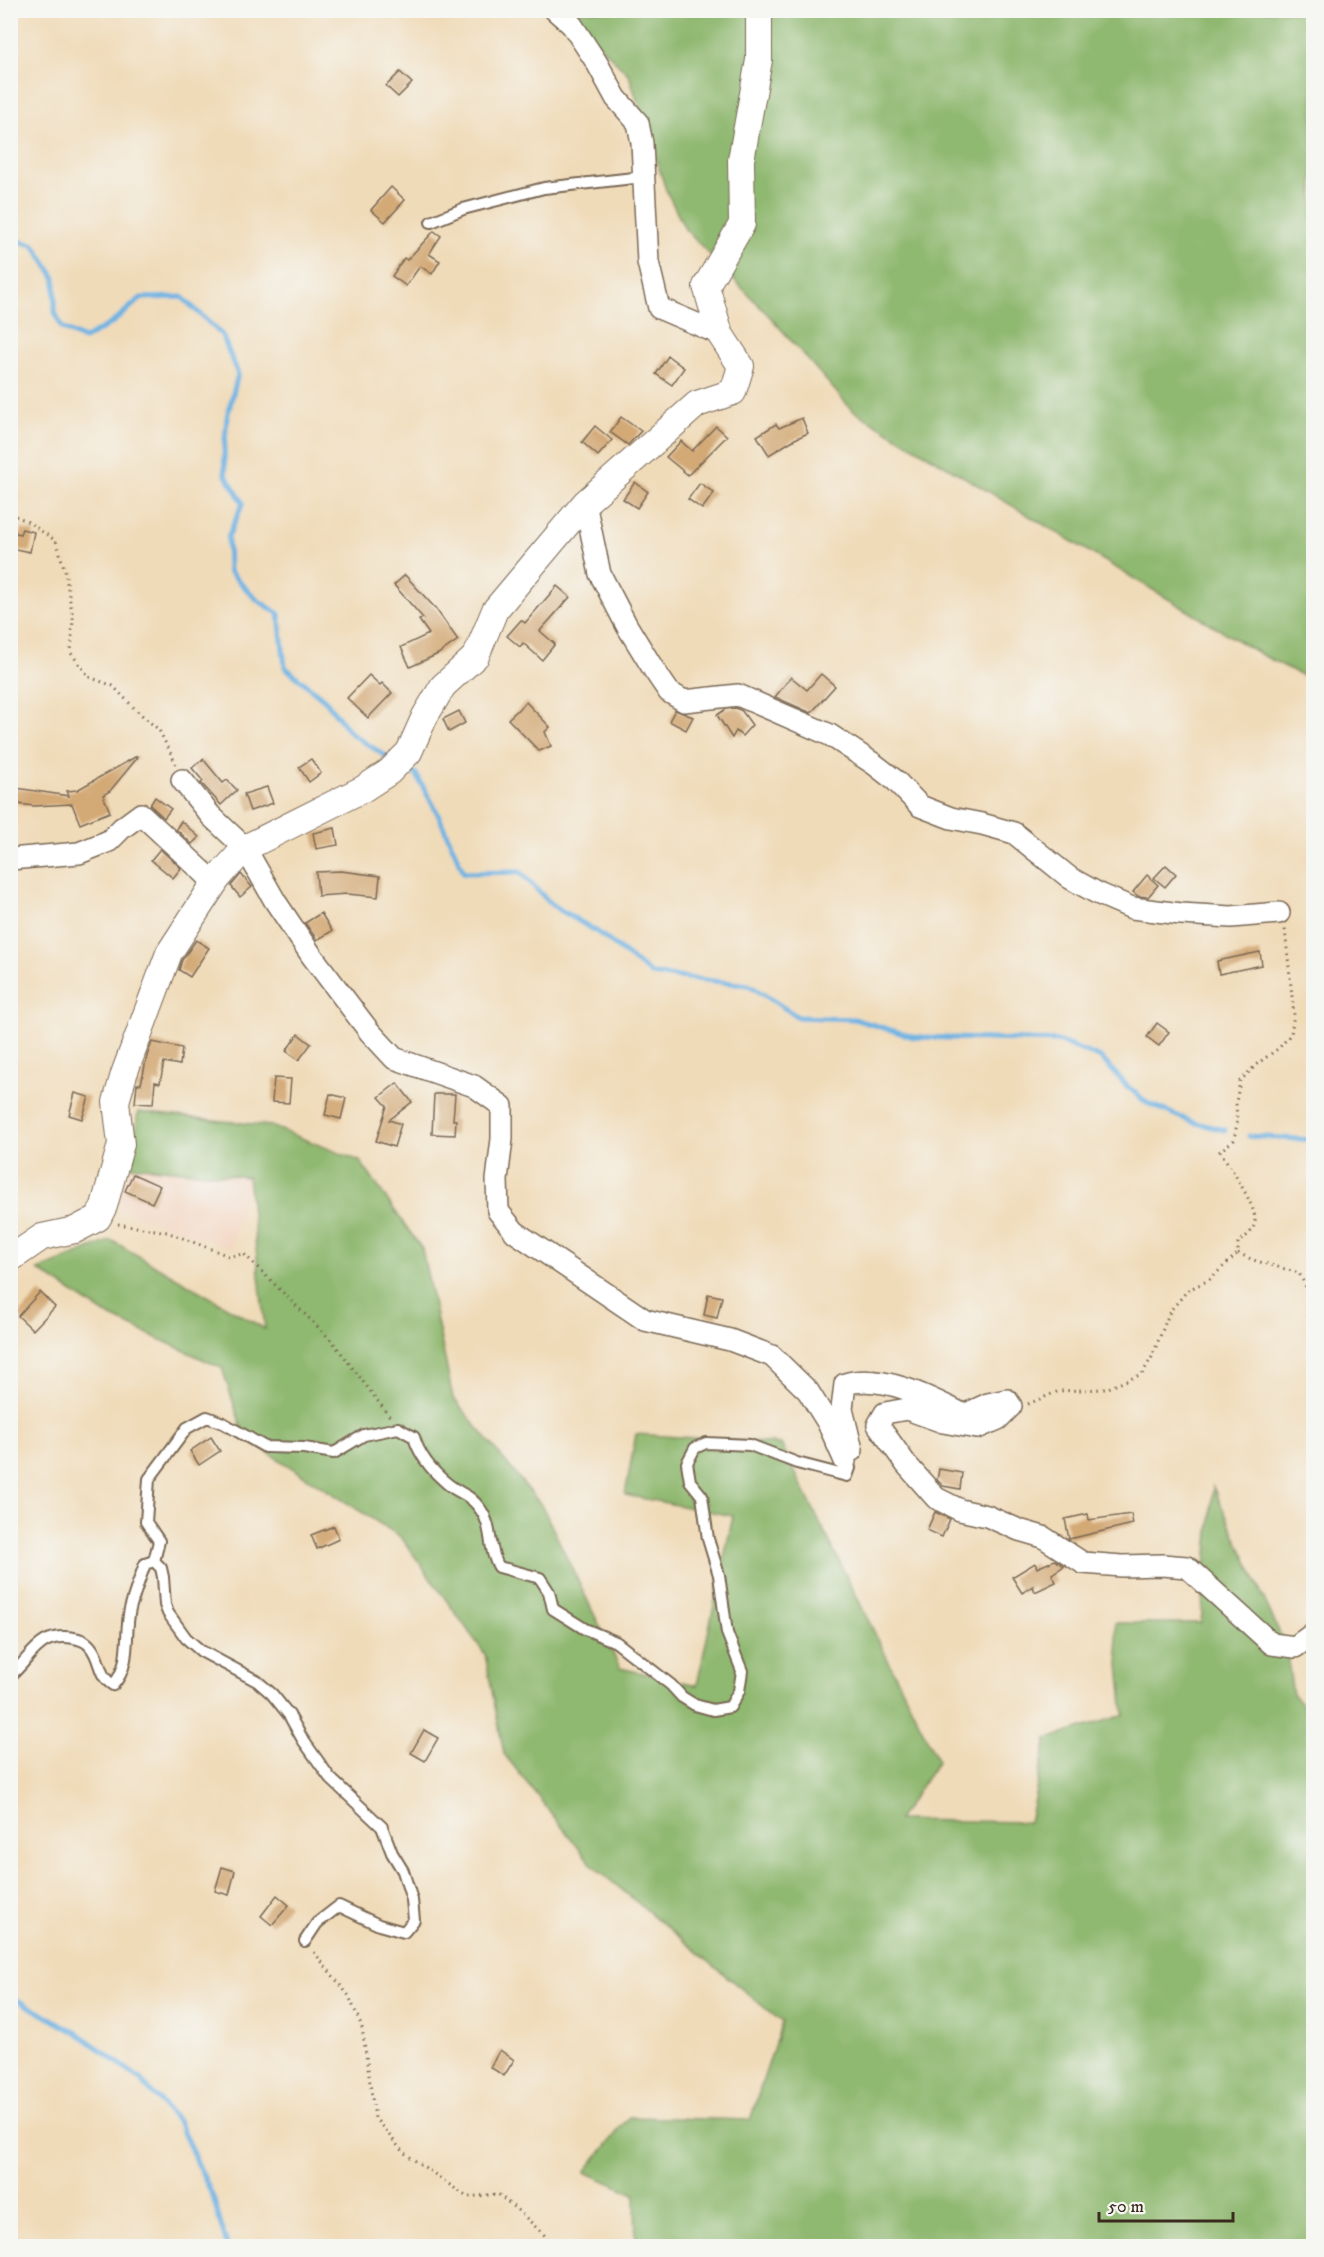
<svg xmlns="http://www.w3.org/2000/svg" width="1324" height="2257" viewBox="0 0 1324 2257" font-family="'IM FELL DW Pica',serif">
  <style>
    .built { fill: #f3d4bf }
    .forest { fill: #8fb870; stroke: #657147; stroke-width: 1.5 }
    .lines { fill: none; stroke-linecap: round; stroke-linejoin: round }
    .stream { stroke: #6db2e3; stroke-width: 5 }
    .building { fill: #d3a976 }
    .service-casing { stroke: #7a6854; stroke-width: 14 }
    .minor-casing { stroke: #7a6854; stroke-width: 24 }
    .tertiary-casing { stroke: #7a6854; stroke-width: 28 }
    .path { stroke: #7a6854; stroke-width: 3; stroke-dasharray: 1.5 4.5; stroke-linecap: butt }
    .service { stroke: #fff; stroke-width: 10 }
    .minor { stroke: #fff; stroke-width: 21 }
    .tertiary { stroke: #fff; stroke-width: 26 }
  </style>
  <rect width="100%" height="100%" fill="#f6f6f2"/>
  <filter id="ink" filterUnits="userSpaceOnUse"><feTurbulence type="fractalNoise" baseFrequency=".0167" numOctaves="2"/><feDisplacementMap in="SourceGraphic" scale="12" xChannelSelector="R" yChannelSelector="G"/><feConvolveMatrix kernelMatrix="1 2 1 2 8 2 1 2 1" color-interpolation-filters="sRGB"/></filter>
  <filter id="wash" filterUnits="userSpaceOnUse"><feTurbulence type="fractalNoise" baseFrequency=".008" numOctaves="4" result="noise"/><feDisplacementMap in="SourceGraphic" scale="24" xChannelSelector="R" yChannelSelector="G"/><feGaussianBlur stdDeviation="1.35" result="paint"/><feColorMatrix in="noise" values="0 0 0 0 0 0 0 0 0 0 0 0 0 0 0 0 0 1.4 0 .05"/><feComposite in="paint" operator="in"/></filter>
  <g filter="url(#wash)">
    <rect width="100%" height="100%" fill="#f0dbb9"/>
    <polygon class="built" points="131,1166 248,1177 232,1249 120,1210 119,1188"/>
    <g class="forest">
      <polygon points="566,11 1313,11 1313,681 1262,655 852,410 774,321 685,229 666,190 629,75"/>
      <polygon points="138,1112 271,1126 360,1161 422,1249 453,1398 542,1506 620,1668 697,1685 733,1516 625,1495 636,1434 781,1444 938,1761 898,1820 1029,1822 1047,1739 1124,1715 1115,1623 1201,1623 1213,1487 1286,1647 1293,1695 1313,1715 1313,2238 1305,2246 636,2246 635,2194 585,2172 629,2117 750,2120 782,2022 593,1866 504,1754 485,1654 401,1537 245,1438 222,1368 105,1314 38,1270 111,1240 265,1329 248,1177 131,1166"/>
    </g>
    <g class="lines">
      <g class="stream">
        <polyline points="10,239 34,245 55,278 55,312 62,328 84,339 112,323 141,298 182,297 222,335 238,374 227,417 224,451 225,474 243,503 228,537 229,571 256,599 279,614 285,667 326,701 350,733 392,760"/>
        <polyline points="403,766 416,774 438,814 464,873 520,872 552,905 599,933 651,974 749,985 798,1017 854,1019 914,1037 1058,1041 1101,1058 1127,1086 1147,1103 1192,1122 1225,1130"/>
        <polyline points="1249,1136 1314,1140"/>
        <polyline points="10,1996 79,2034 139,2078 179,2123 213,2197 227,2246"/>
      </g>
    </g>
    <g id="blocks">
      <g class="building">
        <polygon points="400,72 412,83 398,97 386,86"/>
        <polygon points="391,187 405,200 385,222 371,210"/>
        <polygon points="434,231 441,236 429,254 440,261 432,274 420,266 406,286 392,276 404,258 407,260"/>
        <polygon points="668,356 684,368 672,385 656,374"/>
        <polygon points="621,417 641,431 628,445 610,432"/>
        <polygon points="802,418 808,433 795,439 769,455 757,436 776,424 779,428"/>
        <polygon points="595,426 612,440 598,456 582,442"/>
        <polygon points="716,426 727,436 688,475 666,457 681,441 692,451"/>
        <polygon points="635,482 648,492 637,508 623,499"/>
        <polygon points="700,483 714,493 702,509 688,499"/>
        <polygon points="22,529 34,532 30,552 10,548 10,531 20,534"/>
        <polygon points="405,575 436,609 458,640 438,654 410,667 401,647 429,634 419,620 423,618 394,585"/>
        <polygon points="557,586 570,597 540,631 555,644 542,660 523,643 520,647 507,636 521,620 525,623"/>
        <polygon points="821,674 835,686 811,713 775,697 791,677 807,690"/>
        <polygon points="369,675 380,685 382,683 392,693 368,718 347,698"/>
        <polygon points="526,702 550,727 545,732 551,746 539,751 508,719"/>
        <polygon points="736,708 742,711 752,725 742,736 736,731 732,738 717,715 726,709"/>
        <polygon points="675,710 693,717 686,730 669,721"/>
        <polygon points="459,711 465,723 449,732 443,719"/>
        <polygon points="137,756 138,757 110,791 103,795 110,812 80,824 72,804 34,806 10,803 10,787 69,796 67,791 77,790"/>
        <polygon points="203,759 223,783 227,780 237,790 221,805 201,783 203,781 192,768"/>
        <polygon points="311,759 321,773 309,782 299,767"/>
        <polygon points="267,787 273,803 250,811 244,794"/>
        <polygon points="155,797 171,809 164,818 150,805"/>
        <polygon points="181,821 199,837 192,844 176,829"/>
        <polygon points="335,828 338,845 316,849 313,833"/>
        <polygon points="160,849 181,868 173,878 151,860"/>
        <polygon points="1166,865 1176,874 1165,887 1154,878"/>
        <polygon points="341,871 380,876 378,897 347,894 318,896 316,872"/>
        <polygon points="241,874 252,887 240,897 231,886"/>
        <polygon points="1147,875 1158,885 1148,897 1138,896 1133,892"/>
        <polygon points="321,913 332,931 317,940 305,923"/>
        <polygon points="196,940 209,948 190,977 179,970 182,960"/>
        <polygon points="1260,952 1262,965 1219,974 1217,961"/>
        <polygon points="1157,1023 1169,1032 1159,1046 1147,1037"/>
        <polygon points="298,1034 311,1044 299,1060 286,1051"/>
        <polygon points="152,1042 182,1048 180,1065 164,1062 160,1083 155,1082 153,1104 135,1103 137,1084 141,1084 147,1056"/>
        <polygon points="274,1078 291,1079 289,1103 272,1102"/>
        <polygon points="397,1083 412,1102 389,1120 401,1124 394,1147 376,1141 387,1106 379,1097"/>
        <polygon points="75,1093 89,1097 82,1119 69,1115"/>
        <polygon points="330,1094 346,1098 341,1119 325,1115"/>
        <polygon points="434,1094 455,1094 453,1120 456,1120 455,1135 432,1134"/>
        <polygon points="133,1174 160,1186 152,1203 125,1191"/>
        <polygon points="40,1292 55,1307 33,1330 18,1316"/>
        <polygon points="708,1294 722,1297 717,1318 704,1315"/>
        <polygon points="211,1437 220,1451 199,1465 190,1451"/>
        <polygon points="939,1469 962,1473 960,1489 943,1486 937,1480"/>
        <polygon points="935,1512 950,1519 942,1537 927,1530"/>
        <polygon points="1088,1514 1089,1520 1131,1514 1133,1524 1069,1539 1065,1519"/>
        <polygon points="334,1526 339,1539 317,1549 311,1535"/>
        <polygon points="1055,1560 1064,1566 1052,1574 1056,1582 1035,1592 1033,1586 1022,1593 1012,1577 1035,1563 1037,1568"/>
        <polygon points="424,1730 438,1738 425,1761 411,1753"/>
        <polygon points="222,1867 235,1871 229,1895 215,1891"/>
        <polygon points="277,1895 289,1905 272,1925 261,1916"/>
        <polygon points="500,2050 514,2060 504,2076 490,2067"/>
      </g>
    </g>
  </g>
  <g filter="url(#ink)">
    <use href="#blocks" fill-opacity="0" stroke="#7a6854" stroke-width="1.5"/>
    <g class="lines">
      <defs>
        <g id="service">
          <polyline points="431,222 463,209 544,188 643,177"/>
          <path d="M154 1561 159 1541 146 1522 149 1479 187 1428 207 1417 223 1423 265 1447 304 1448 334 1453 364 1435 398 1428 414 1437C419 1455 433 1472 449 1485 463 1496 469 1493 481 1510 493 1527 488 1551 499 1567L540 1578 549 1592 553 1609 585 1629 616 1642 671 1685 682 1697 695 1705 713 1710 730 1707 739 1691 742 1671 727 1633 719 1575 708 1539 702 1496 690 1481 687 1463 695 1448 706 1443 750 1445 797 1463 847 1476 850 1468 845 1461"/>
          <path d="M10 1676C33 1656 38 1632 74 1638 85 1640 90 1644 95 1654 101 1666 100 1677 113 1685 132 1665 124 1634 130 1609 134 1594 140 1578 145 1564L154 1561 161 1568 163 1577 165 1605 168 1613 186 1638 201 1651 257 1681 272 1694 289 1715 303 1740 330 1778 382 1827 392 1853 403 1871 412 1900 414 1920 404 1932 379 1925 339 1906 317 1923 305 1941"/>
        </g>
        <g id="minor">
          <polyline points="555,10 572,25 597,63 616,98 638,123 642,143 648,262 659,308 720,334"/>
          <polyline points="585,503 600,574 627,626 654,670 669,692 684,701 738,695 830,735 874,764 896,781 920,806 951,818 982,824 1014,833 1070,878 1097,893 1132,908 1181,914 1231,917 1279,913"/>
          <polyline points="182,780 211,816 245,848 275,901 312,956 369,1031 394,1058 474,1086 502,1106 502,1139 497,1180 498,1211 515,1232 645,1320 730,1340 772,1356 808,1391 828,1423 845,1461"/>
          <polyline points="10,859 79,853 109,841 122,828 141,814 215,883"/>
          <path d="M852 1450 842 1409 845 1384C882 1373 931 1398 964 1415L988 1404 1007 1400 1011 1406 998 1419 977 1428 943 1422 907 1409 885 1413 878 1425 906 1464 936 1498 960 1510 987 1516 1019 1530 1043 1537 1083 1563 1122 1566 1162 1565 1187 1567 1272 1644 1295 1647 1314 1633"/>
        </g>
        <polyline id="tertiary" points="10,1259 42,1237 75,1230 98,1218 104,1206 121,1144 116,1102 124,1074 169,953 218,878 245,848 363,789 389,772 409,752 425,716 443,686 476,656 495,610 585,503 697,404 733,392 741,366 720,334 706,286 742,224 741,160 759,60 759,10"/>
      </defs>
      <use href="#service" class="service-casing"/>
      <use href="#minor" class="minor-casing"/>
      <use href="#tertiary" class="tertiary-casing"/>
      <g class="path">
        <polyline points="10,514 25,520 56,541 65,571 73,618 71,653 89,677 113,686 136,710 159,730 176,764"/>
        <polyline points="118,1224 167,1232 229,1256 244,1254 332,1341 390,1417"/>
        <polyline points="1238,1253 1253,1260 1299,1273 1307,1289 1307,1318 1314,1324"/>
        <path d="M1028 1404 1059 1391 1106 1389 1142 1374 1152 1357 1170 1311 1188 1290 1209 1280 1238 1253V1242C1247 1236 1254 1232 1255 1220 1256 1206 1229 1165 1220 1151L1234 1140 1237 1123 1236 1102 1240 1081 1257 1064 1279 1048 1291 1034 1294 1015 1285 929"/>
        <polyline points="314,1952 349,1996 362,2027 375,2118 403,2152 467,2197 498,2194 522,2214 556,2246"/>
      </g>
      <use href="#service" class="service"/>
      <use href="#minor" class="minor"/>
      <use href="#tertiary" class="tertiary"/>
    </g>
  </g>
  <rect width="1324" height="2257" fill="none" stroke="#f6f6f2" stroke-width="36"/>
  <path d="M1099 2212v9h134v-9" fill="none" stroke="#3b2a1e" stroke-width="3"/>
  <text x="1108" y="2212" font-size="18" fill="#3b2a1e" stroke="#f6f6f2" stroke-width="4.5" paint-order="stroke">50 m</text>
</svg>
